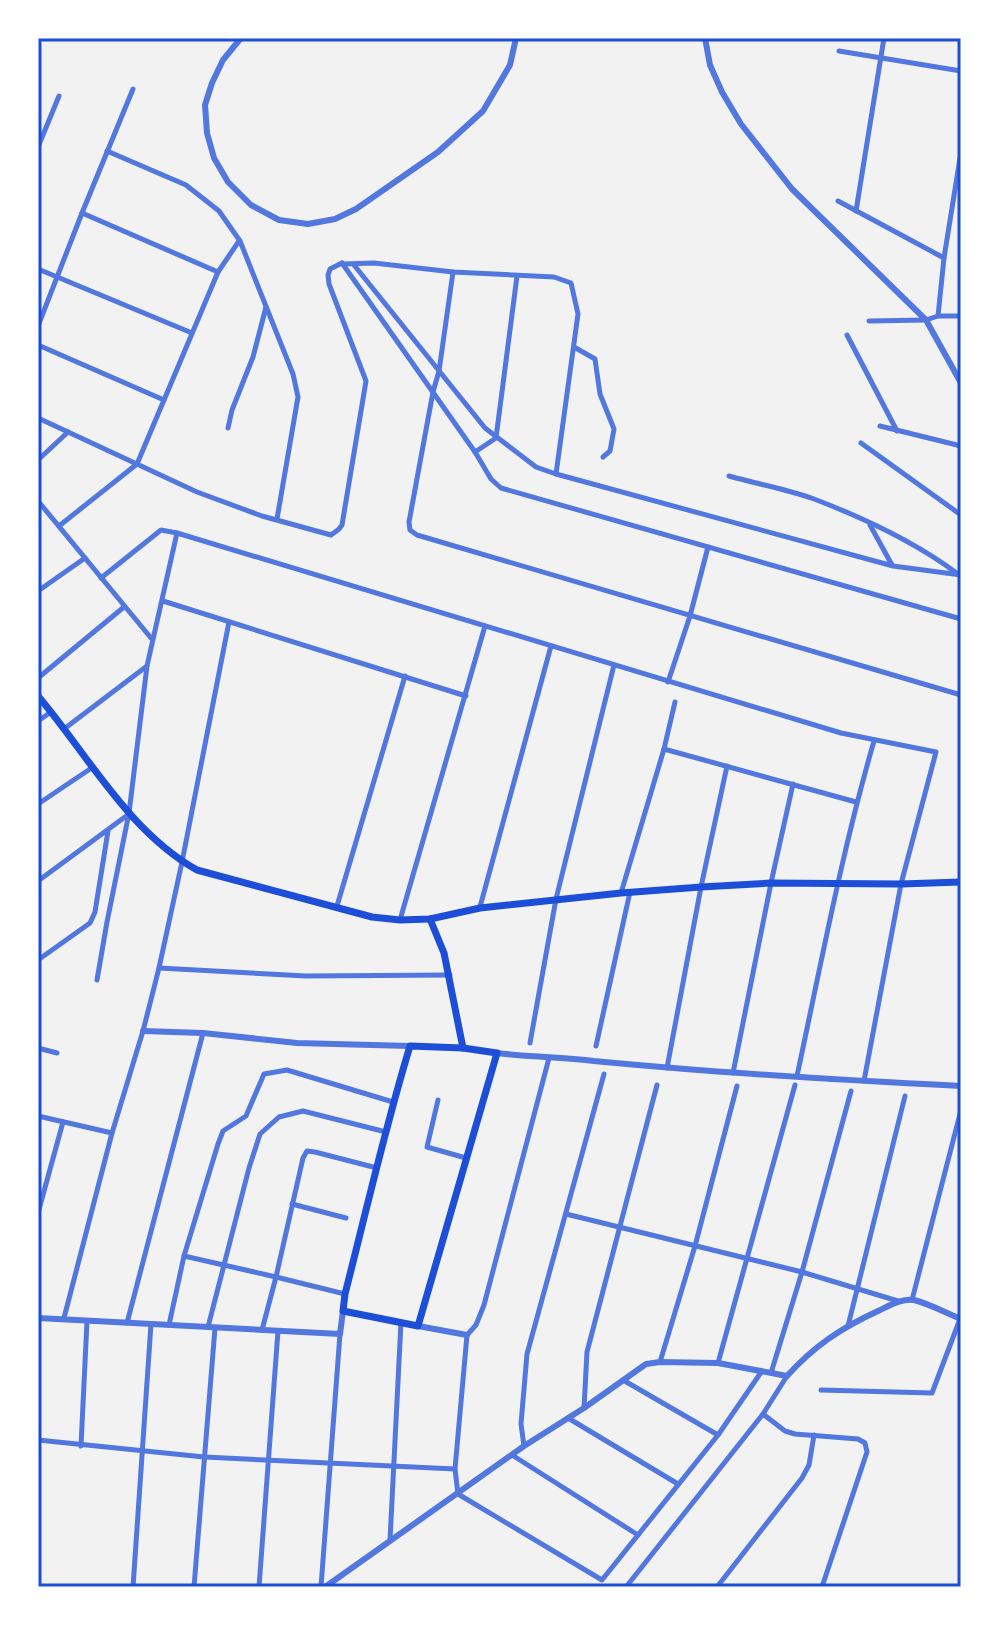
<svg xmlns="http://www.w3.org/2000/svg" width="999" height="1625" viewBox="0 0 999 1625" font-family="'Noto Sans',sans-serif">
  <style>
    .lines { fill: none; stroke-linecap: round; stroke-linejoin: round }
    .minor { stroke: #5277de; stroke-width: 5 }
    .tertiary { stroke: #5277de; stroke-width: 6 }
    .secondary { stroke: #1d4ed8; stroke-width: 7 }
    .neatline { fill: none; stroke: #1d4ed8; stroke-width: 3 }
  </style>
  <rect width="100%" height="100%" fill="#f2f2f2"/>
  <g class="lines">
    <g class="minor">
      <polyline points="839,51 961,71"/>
      <polyline points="38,147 59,96"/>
      <polyline points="107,151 186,185 219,211 240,241 293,374 298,397 277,519"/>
      <polyline points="838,201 944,258"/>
      <polyline points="856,211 884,38"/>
      <polyline points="82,213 218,272"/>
      <polyline points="342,263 475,452 491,479 501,488 961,619"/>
      <polyline points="343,264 374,263 453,272 554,277 571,283 578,314 556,474"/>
      <polyline points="354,265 485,428 536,467 556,474 893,566 961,575"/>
      <polyline points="38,269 192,333"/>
      <polyline points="453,272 439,371 433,392 409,522 410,530 417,535 961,695"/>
      <polyline points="938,316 944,258 961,152"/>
      <polyline points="869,321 926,320 938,316 961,316"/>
      <polyline points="38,326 82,213 133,89"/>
      <polyline points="847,335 897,431"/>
      <polyline points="38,345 164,400"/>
      <polyline points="574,347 595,359 600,394 614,429 610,451 603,457"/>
      <polyline points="38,418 197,492 262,516 331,535 339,529 342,525 366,381 329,284 328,275 330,269 342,263"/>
      <polyline points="880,426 961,446"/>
      <polyline points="228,428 232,410 253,357 266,307"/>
      <polyline points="861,443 961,515"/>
      <polyline points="475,452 496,438 517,276"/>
      <polyline points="38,460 68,432"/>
      <path d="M729 476C757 484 786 489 814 499 864 518 915 542 958 574"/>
      <polyline points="38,501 151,638"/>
      <polyline points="870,525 892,565"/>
      <polyline points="59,526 137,464 218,272 239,241"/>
      <polyline points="101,578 161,530 177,533 841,733 936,752 901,884 864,1081"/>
      <polyline points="38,591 85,558"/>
      <polyline points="163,601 466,696"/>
      <polyline points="38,678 124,607"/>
      <polyline points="668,682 690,616 708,547"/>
      <polyline points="38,721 51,712"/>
      <polyline points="64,729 147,666"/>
      <polyline points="664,749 856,802"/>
      <polyline points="38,804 93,767"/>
      <polyline points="38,881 129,814"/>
      <polyline points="621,893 664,749 675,702"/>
      <polyline points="337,906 405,676"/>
      <polyline points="480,907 551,646"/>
      <polyline points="400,920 485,626"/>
      <polyline points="38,960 90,923 95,912 108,831"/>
      <polyline points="159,968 306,976 450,975"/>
      <polyline points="97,980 107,922 129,813 147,666 177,533"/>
      <polyline points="530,1043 556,899 614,665"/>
      <polyline points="596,1046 630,892"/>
      <polyline points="38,1048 57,1053"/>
      <polyline points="549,1058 484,1305 476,1325 467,1335 455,1469 458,1494 602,1580 718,1435 762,1371"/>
      <polyline points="667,1068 701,887 727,766"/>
      <polyline points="733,1073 771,883 793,784"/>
      <path d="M797 1076C821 964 842 851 874 741"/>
      <polyline points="438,1100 427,1147 466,1158"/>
      <polyline points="38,1116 112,1133"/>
      <polyline points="292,1204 346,1218"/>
      <polyline points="38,1213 63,1122"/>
      <polyline points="566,1214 802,1272 898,1301"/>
      <polyline points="184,1256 276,1277 345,1294"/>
      <polyline points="912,1300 961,1110"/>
      <polyline points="64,1318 112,1133 143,1031 159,968 182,862 229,622"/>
      <polyline points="127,1323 203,1033"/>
      <polyline points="169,1325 184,1256 218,1144 223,1131 246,1116 264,1074 287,1070 393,1102"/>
      <polyline points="848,1326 905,1096"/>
      <polyline points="208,1327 249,1168 260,1134 279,1117 303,1111 386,1132"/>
      <polyline points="262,1330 276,1277 303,1158 307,1151 315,1152 377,1168"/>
      <polyline points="660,1362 695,1246 737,1086"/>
      <polyline points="718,1363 795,1085"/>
      <polyline points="771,1373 802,1272 851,1091"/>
      <polyline points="623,1380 718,1435"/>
      <polyline points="821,1390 932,1393 960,1319"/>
      <polyline points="584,1408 587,1352 657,1085"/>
      <polyline points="763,1414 785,1431 795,1434 858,1439 865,1443 867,1452 822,1587"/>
      <polyline points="568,1418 678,1484"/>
      <polyline points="38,1440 204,1457 455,1469"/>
      <polyline points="81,1446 87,1321"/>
      <polyline points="524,1446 521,1424 527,1354 604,1074"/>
      <polyline points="512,1455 638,1535"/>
      <polyline points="390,1540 401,1322"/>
      <polyline points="133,1587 151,1324"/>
      <polyline points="194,1587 215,1328"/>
      <polyline points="259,1587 278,1331"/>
      <polyline points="321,1587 340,1334"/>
      <polyline points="626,1587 763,1414 787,1376"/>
      <polyline points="717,1587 802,1478 809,1465 814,1435"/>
    </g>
    <g class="tertiary">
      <polyline points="241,38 223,60 212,83 205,105 207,133 214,158 228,182 251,205 279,220 308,224 335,219 356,209 438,152 483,111 510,65 516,38"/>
      <polyline points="705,38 710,65 722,92 741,124 792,189 926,320 961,383"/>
      <polyline points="143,1031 203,1033 297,1043 410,1046"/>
      <path d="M497 1053C529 1057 562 1057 594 1061 716 1073 839 1080 961 1086"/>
      <polyline points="38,1318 340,1334 343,1311"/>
      <polyline points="418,1326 467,1335"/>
      <path d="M325 1587 524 1446 584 1408 646 1364 660 1362 718 1363 787 1376C814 1346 841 1328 878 1311 889 1306 902 1298 914 1300 930 1304 946 1313 961 1319"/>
    </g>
    <g class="secondary">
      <path d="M38 696C88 755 128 831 197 870L372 917 400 920 430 919 480 908 621 893 701 887 771 883 901 884 961 882"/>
      <polyline points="430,919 444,953 463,1048"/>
      <path d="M410 1046 463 1048 497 1053 418 1326 343 1311 345 1294C366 1212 385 1128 410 1046Z"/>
    </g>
  </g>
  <rect width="999" height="1625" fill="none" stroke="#ffffff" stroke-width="80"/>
  <rect x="40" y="40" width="919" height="1545" class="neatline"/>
</svg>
